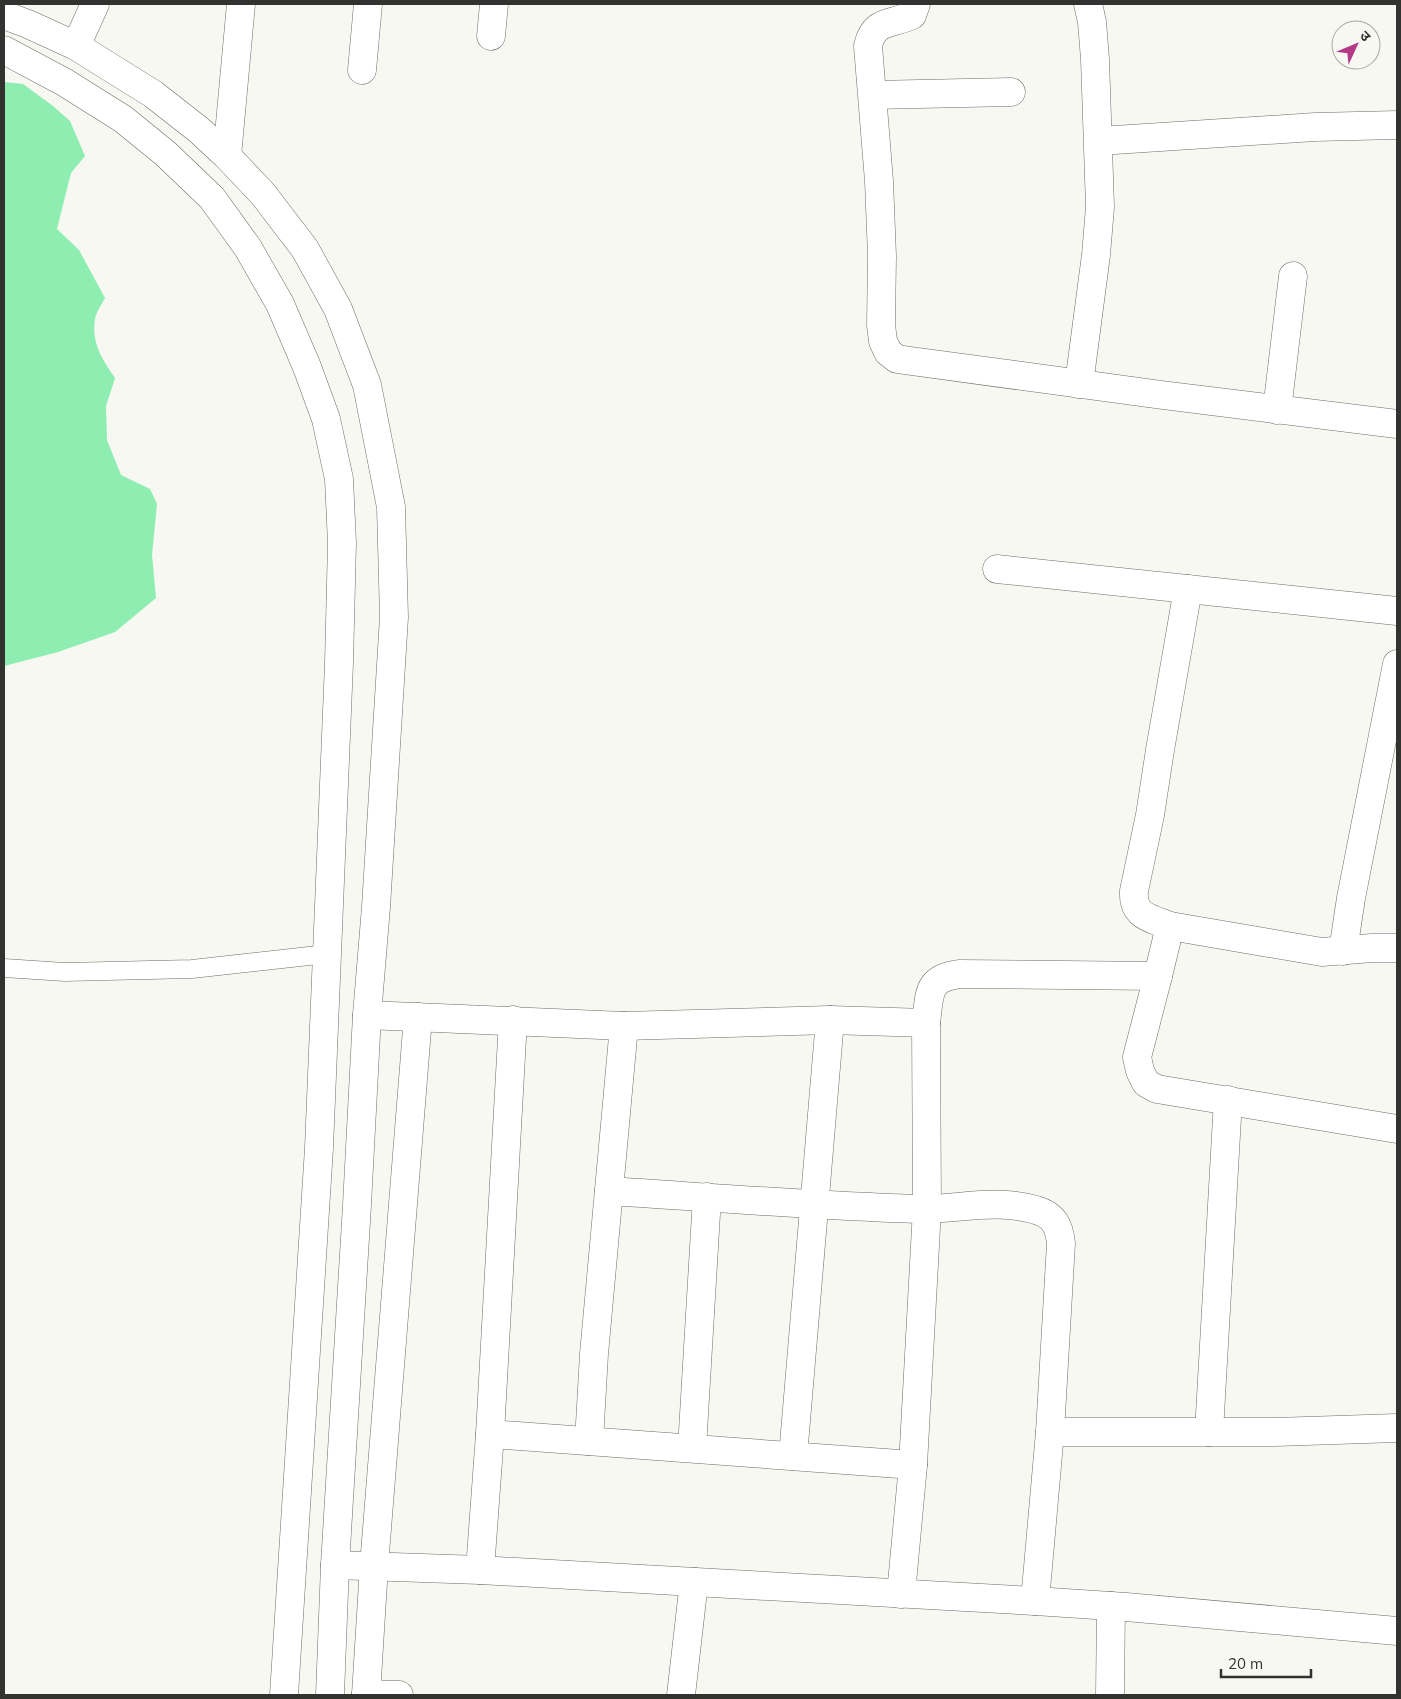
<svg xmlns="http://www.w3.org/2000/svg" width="1401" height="1699" viewBox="0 0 1401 1699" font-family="Mulish,'Noto Sans Devanagari',sans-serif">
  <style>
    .water { fill: #8eedb1 }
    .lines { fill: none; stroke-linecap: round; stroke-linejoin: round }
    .lane-casing { stroke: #6c6c67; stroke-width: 19 }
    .street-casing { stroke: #6c6c67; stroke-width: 29 }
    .secondary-casing { stroke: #6c6c67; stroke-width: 29 }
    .lane { stroke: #fff; stroke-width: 18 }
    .street { stroke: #fff; stroke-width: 28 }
    .secondary { stroke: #fff; stroke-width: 28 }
  </style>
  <rect width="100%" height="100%" fill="#f8f8f2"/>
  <path class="water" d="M4 82 23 84 53 106 70 121 85 156 71 173 57 229 79 250 105 298C102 304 96 312 95 319 91 343 102 359 115 378L106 406 107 440 121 475 150 489 157 504 152 555 156 598 115 632 58 652 4 666Z"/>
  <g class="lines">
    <defs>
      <polyline id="lane" points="4,968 65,972 192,969 327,954"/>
      <g id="street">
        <path d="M916 4 912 15C891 25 874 19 868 46L879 181 882 256 881 325 883 341 888 352 897 359 911 361 1162 395 1397 424"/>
        <polyline points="491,36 494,4"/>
        <polyline points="76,46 95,4"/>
        <polyline points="362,70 368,4"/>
        <polyline points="873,95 1011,92"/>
        <polyline points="1099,141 1315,127 1397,125"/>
        <polyline points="227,156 241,4"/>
        <polyline points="1079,384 1096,255 1100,207 1095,59 1092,22 1088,4"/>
        <polyline points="1277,410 1293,276"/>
        <polyline points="997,569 1397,611"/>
        <path d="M1170 926C1150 918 1132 916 1134 891L1150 815 1160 750 1188 589"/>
        <polyline points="1343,951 1351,898 1397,664"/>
        <polyline points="1158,976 1137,1057 1140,1071 1146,1083 1157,1089 1397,1129"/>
        <path d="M367 1015 624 1026 830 1020 926 1023C930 994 926 978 960 974L1158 976 1170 926 1322 952 1372 948H1397"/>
        <path d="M609 1191C688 1196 768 1202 847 1206 874 1207 900 1209 927 1209 963 1208 1000 1199 1036 1210 1054 1215 1059 1226 1061 1243L1050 1432 1035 1601"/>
        <polyline points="1050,1432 1275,1432 1397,1428"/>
        <polyline points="1209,1432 1228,1100"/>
        <polyline points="490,1434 913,1465"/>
        <polyline points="589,1441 594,1354 624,1026"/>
        <polyline points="692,1448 707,1197"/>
        <polyline points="793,1456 830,1020"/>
        <polyline points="335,1565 480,1570 1035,1601 1126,1607 1397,1631"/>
        <polyline points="480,1570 490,1434 513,1020"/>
        <polyline points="901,1594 913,1465 927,1209 926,1023"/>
        <polyline points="366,1694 399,1695"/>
        <polyline points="366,1695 374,1566 418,1017"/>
        <polyline points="681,1695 694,1582"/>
        <polyline points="1110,1695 1111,1606"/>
      </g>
      <g id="secondary">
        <polyline points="4,15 28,24 76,46 153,94 199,130 227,156 263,194 305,249 338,309 367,385 391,507 394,617 376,907 367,1015 357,1205 335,1565 330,1695"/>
        <polyline points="4,50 64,82 123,119 166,154 212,198 248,248 280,304 307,367 326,419 339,479 342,543 339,663 319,1148 284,1695"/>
      </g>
    </defs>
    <use href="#lane" class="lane-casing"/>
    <use href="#street" class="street-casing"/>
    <use href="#secondary" class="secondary-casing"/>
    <use href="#lane" class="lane"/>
    <use href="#street" class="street"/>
    <use href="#secondary" class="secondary"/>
  </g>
  <rect width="1401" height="1699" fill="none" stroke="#323230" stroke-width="10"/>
  <g transform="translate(1356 45) rotate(46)"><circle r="24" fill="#f8f8f2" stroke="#a9a9a4"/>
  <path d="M0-4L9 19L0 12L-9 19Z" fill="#b53989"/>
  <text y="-8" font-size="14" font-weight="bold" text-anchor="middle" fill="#323230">उ</text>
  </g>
  <path d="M1221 1669v8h90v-8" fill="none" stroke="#323230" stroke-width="2.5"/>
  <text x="1228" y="1669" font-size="15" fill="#323230" stroke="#f8f8f2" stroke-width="4" paint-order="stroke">20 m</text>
</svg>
